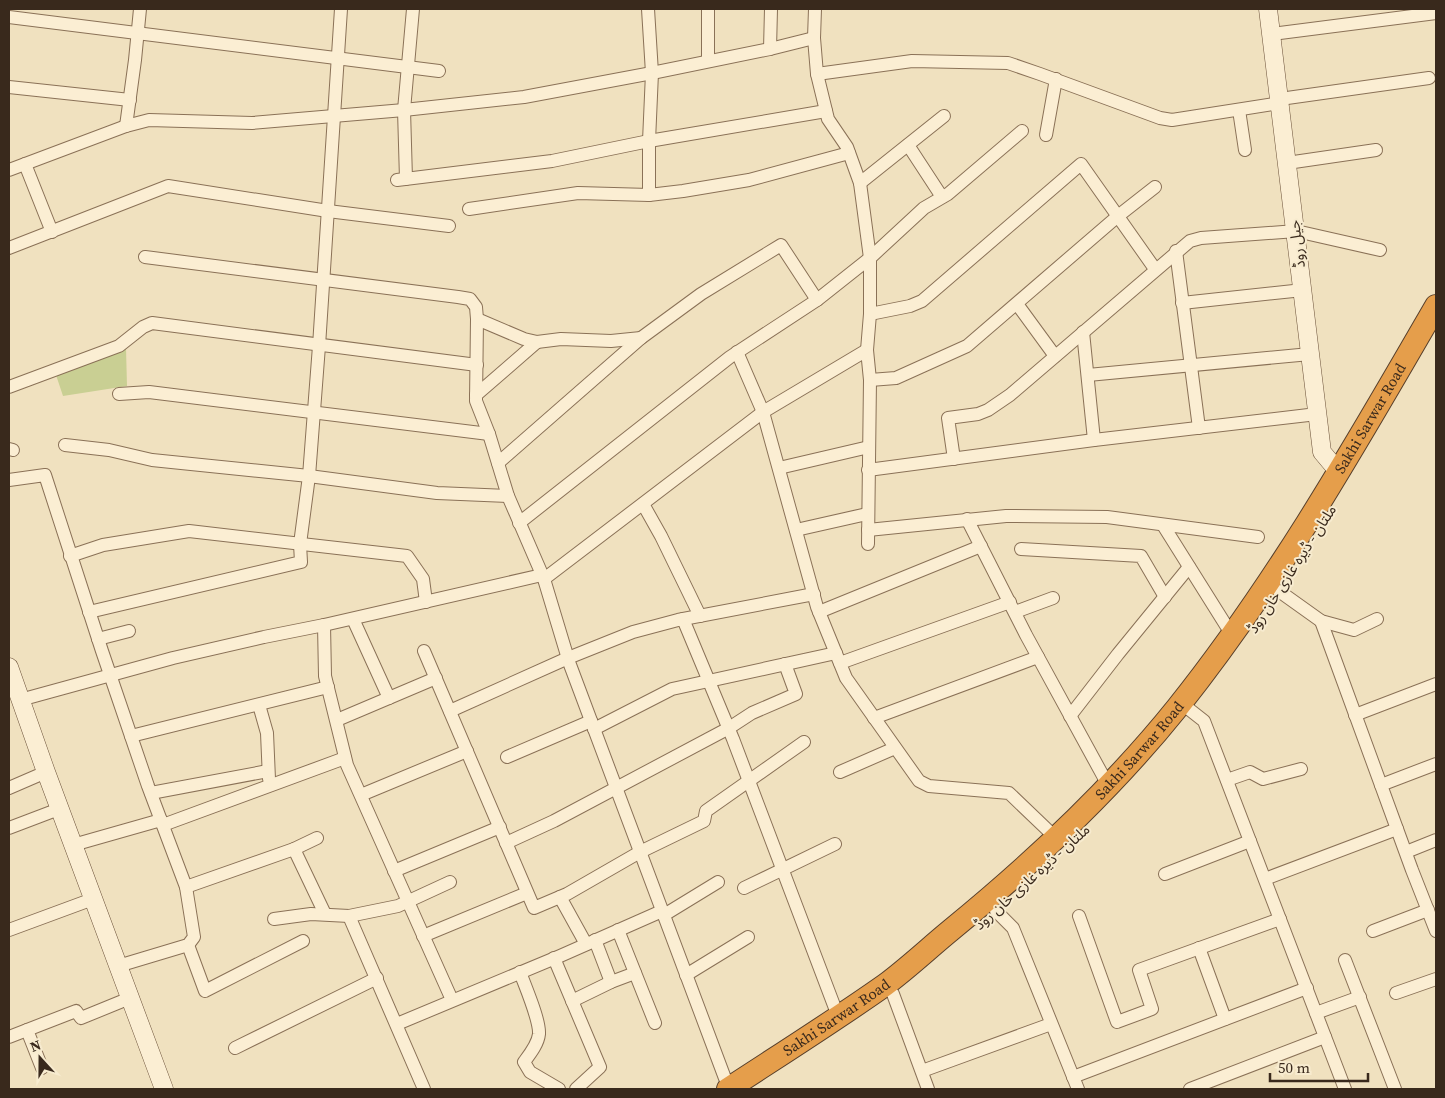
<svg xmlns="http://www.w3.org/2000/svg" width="1445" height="1098" viewBox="0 0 1445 1098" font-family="'Source Serif 4','Noto Sans Arabic',serif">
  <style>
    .green { fill: #c9cf93 }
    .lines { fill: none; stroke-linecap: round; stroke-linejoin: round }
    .street-casing { stroke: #8a7157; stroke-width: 14 }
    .secondary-casing { stroke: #6c523a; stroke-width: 19 }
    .highway-casing { stroke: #573f2b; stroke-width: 24 }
    .street { stroke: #fbeed3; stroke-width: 12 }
    .secondary { stroke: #fbeed3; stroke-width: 18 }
    .highway { stroke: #e59e4b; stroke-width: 22 }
    .labels { text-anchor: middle; stroke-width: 4; stroke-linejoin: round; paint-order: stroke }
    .street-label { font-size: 15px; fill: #39291c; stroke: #f7ebcf }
  </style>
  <rect width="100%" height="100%" fill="#f0e1bf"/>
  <polygon class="green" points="126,348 127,386 63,396 56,375"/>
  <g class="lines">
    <defs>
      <g id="street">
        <polyline points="648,9 652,73 649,141 649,195"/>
        <polyline points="815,9 814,38 817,74 828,119 847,147 860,183 870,258 870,314 867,350 870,380 868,544"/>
        <polyline points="9,17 439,71"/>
        <polyline points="1272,34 1436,13"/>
        <polyline points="770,49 771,9"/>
        <polyline points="708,61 708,9"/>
        <polyline points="817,74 912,61 1008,63 1040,74 1160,118 1172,120 1280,103"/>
        <polyline points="9,87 130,100"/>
        <polyline points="1280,99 1429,78"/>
        <polyline points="1239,110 1245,150"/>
        <polyline points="126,126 135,60 140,9"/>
        <polyline points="1046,135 1056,79"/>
        <polyline points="908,145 942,197"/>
        <polyline points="1287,163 1376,150"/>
        <polyline points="25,164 52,232"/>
        <polyline points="9,170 126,126 149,120 252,123 404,110 524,97 652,73 770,49 814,38"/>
        <polyline points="406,179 404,110 413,9"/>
        <polyline points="397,180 552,161 649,141 826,111"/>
        <polyline points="860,183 944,116"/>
        <polyline points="469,209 578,193 649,195 683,191 749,180 849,153"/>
        <polyline points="9,248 168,186 328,211 449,226"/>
        <polyline points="1176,251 1199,428"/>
        <polyline points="145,257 458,297 470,299 476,307 477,319 476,401 489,434 508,496 544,579 569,662 729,1089"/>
        <polyline points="1182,303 1303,290"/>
        <polyline points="1017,304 1055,356"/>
        <polyline points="870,314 910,306 922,301 1081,164 1155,269"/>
        <polyline points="477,319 524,339 537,342 561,339 611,341 641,338"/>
        <polyline points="1083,332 1094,440"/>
        <polyline points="737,352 763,412 817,607 846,678 919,781 929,786 1009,793 1056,838"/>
        <polyline points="1088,375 1310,354"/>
        <polyline points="870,380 896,378 967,346 1118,216 1155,187"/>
        <polyline points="9,387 119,346 143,327 152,323 477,365"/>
        <polyline points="119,394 149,392 489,434"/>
        <polyline points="476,395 537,342"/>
        <polyline points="65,445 109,450 152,460 309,476 437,493 508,496"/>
        <polyline points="9,449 13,450"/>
        <polyline points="954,459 948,418 978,414 988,410 1010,395 1190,241 1201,238 1296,231 1380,250"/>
        <polyline points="498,463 641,338 701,294 781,245 817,300"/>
        <polyline points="779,468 869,447"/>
        <polyline points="868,470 1094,440 1317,414"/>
        <polyline points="9,480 45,475 102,651 148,786 186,887 194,937 188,945 118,966"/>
        <polyline points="643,504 661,536 700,616"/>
        <polyline points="967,519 1026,635 1108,785"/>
        <polyline points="519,523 730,357 817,300 870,258 924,208 948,194 1022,131"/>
        <polyline points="1163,525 1232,635"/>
        <polyline points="796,530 867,514"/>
        <polyline points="868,530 1006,516 1107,517 1258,537"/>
        <polyline points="1021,549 1141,556 1165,597"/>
        <polyline points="70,556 103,545 189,531 407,556 423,579 426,602"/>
        <polyline points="544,579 763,412 867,350"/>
        <polyline points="1279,591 1321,621 1354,630 1377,619"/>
        <polyline points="89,612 301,562 300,544 309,476 319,346 341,9"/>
        <polyline points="819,612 981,546"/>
        <polyline points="1015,612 1053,598"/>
        <polyline points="353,619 389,698"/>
        <polyline points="683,619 733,739 838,1016"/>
        <polyline points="1321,621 1412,870 1436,931"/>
        <polyline points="324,625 325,676 347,765 452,1000"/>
        <polyline points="98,639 129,631"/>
        <polyline points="424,651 534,908 567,894 640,852 704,821 706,811 804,742"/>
        <polyline points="840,663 1010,602"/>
        <polyline points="20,700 173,658 264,637 324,625 542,575"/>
        <polyline points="259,705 267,733 269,779"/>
        <polyline points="1190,710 1204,721 1345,1089"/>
        <polyline points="450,711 568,658 633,632 678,620 814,594"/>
        <polyline points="1355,715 1436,684"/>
        <polyline points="1070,716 1118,654 1189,567"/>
        <polyline points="874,718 1038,657"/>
        <polyline points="337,720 436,678"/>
        <polyline points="594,729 672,689 836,653"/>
        <polyline points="131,736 328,687"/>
        <polyline points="507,757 591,721"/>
        <polyline points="840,772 895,748"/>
        <polyline points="1227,780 1250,772 1263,779 1301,769"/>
        <polyline points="1381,785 1436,764"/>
        <polyline points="9,788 46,772"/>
        <polyline points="151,793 268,771"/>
        <polyline points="361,795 467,751"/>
        <polyline points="163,825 345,758"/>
        <polyline points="9,828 59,809"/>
        <polyline points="506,843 554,821 729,728 752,713 796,694 785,664"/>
        <polyline points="73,845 161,820"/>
        <polyline points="294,849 325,914"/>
        <polyline points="1406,852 1436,840"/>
        <polyline points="394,871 500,827"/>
        <polyline points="1165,874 1250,841"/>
        <polyline points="1265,879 1397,829"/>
        <polyline points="186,887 294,849 317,838"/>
        <polyline points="744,888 835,844"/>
        <polyline points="560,897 586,944"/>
        <polyline points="996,911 1013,928 1078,1089"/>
        <polyline points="664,915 718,882"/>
        <polyline points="349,916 424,1089"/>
        <polyline points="1079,916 1117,1022 1152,1009 1139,970 1280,919"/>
        <polyline points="274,919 311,914 349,916 398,906 450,882"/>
        <polyline points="9,930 93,899"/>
        <polyline points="618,930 655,1023"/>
        <polyline points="1373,931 1428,910"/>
        <polyline points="423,936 527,893"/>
        <polyline points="595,940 611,982"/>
        <polyline points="188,945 205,991 303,941"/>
        <polyline points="1199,948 1225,1019"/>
        <polyline points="554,958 600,1067 576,1089"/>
        <polyline points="1345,960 1395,1089"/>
        <path d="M520 972C525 986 540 1020 539 1034 538 1044 530 1054 524 1062L530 1072 559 1089"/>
        <polyline points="686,975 748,937"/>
        <polyline points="886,984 893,994 928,1089"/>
        <polyline points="1396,993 1436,979"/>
        <polyline points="572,1001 611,982 635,973"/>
        <polyline points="1316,1013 1360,997"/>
        <polyline points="397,1024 560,956 662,911"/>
        <polyline points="27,1030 42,1068"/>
        <polyline points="9,1037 76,1011 81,1018 130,998"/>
        <polyline points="235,1048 377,978"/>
        <polyline points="922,1071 1051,1024"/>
        <polyline points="1073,1077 1307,988"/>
        <polyline points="1190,1089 1325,1037"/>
      </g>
      <g id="secondary">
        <polyline points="1268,9 1322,452 1332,464 1341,470"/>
        <polyline points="9,667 46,772 164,1089"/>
      </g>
      <g id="highway">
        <path id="s1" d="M728 1089C780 1055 834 1021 885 985 908 968 929 948 951 930 1033 863 1111 790 1177 708 1277 583 1356 444 1436 306"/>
      </g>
    </defs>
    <use href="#street" class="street-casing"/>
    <use href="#secondary" class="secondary-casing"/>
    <use href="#highway" class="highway-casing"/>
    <use href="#street" class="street"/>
    <use href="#secondary" class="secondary"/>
    <use href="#highway" class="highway"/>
  </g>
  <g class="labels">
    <g class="street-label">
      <text transform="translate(1297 244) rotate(-97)" y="5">جیل روڈ</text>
      <text dy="5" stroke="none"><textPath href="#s1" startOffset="940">Sakhi Sarwar Road</textPath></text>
      <text transform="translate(1292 569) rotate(-57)" y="5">ملتان - ڈیرہ غازی خان روڈ</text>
      <text dy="5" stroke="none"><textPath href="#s1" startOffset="535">Sakhi Sarwar Road</textPath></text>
      <text transform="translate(1032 877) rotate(-42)" y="5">ملتان - ڈیرہ غازی خان روڈ</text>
      <text dy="5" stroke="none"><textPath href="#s1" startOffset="130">Sakhi Sarwar Road</textPath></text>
    </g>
  </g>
  <rect width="1445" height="1098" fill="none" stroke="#39291c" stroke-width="20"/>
  <g transform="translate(40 1058) rotate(339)" stroke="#f7ebcf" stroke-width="4" paint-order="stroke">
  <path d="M0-4L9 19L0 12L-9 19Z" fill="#39291c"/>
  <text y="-8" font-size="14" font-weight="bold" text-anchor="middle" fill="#39291c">N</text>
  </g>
  <path d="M1270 1073v8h98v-8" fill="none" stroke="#39291c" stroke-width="2.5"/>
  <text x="1278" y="1073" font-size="15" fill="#39291c" stroke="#f7ebcf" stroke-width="4" paint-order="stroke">50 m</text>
</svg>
